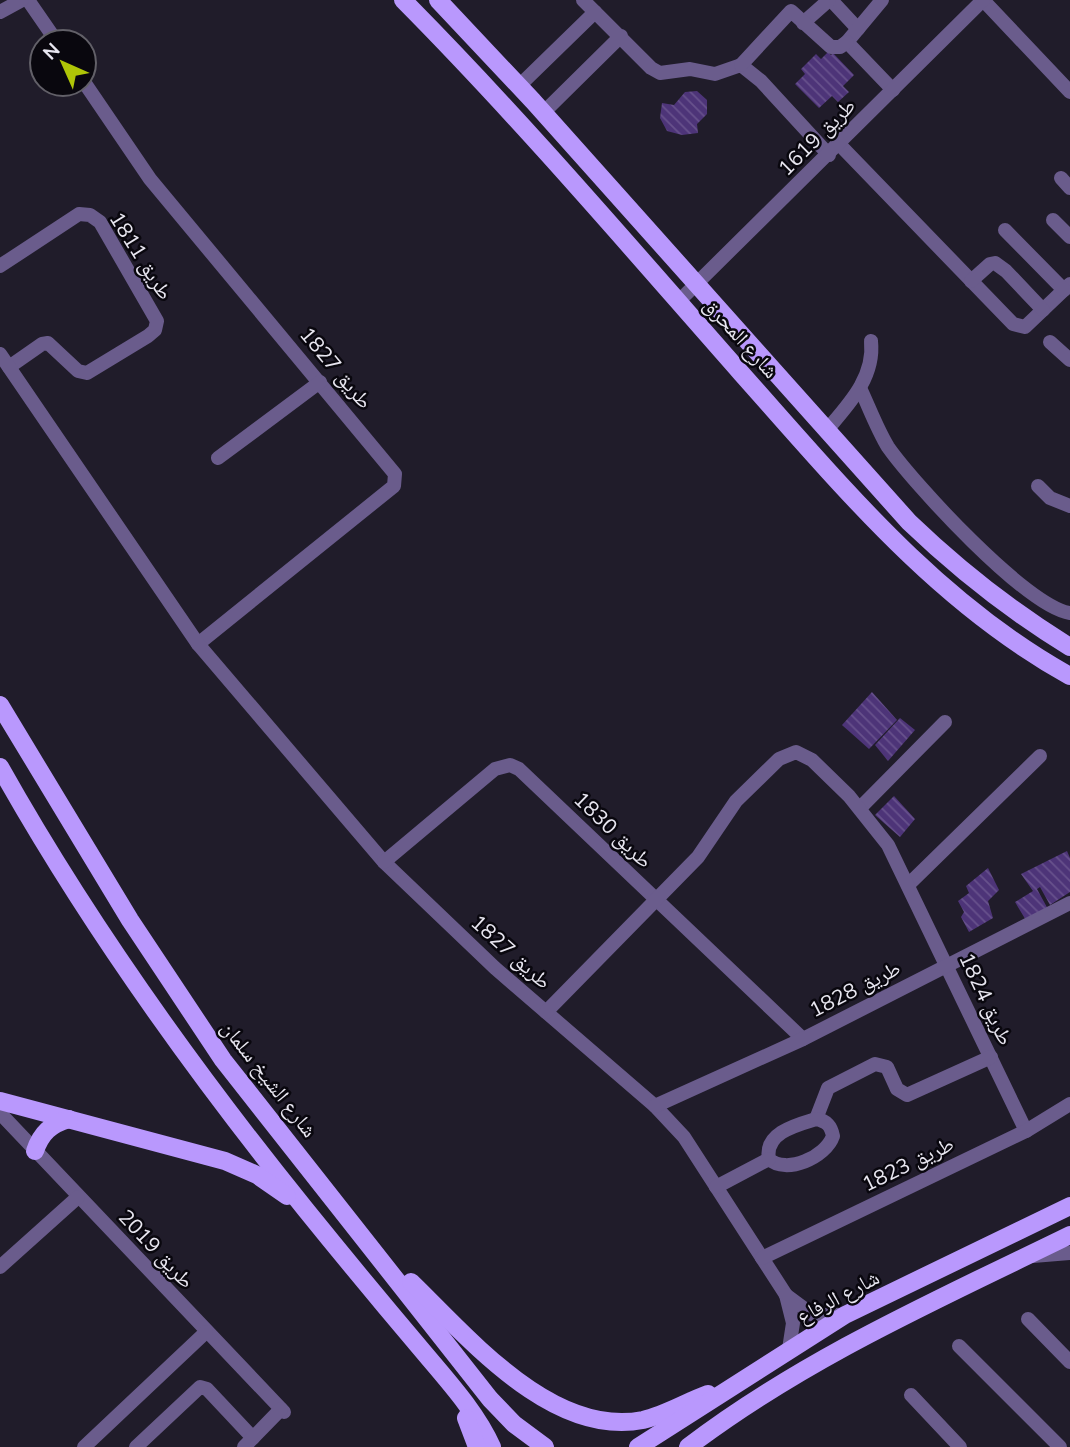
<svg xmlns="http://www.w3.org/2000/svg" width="1070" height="1447" viewBox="0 0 1070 1447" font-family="'Nunito Sans','Noto Naskh Arabic',sans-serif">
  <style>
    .building { fill: url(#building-back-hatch) }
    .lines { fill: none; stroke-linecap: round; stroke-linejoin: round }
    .minor { stroke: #6a5c8c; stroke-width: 14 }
    .major { stroke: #b998fd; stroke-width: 18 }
    .labels { text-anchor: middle; stroke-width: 5; stroke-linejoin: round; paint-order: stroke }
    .street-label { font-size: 21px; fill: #e8e6f0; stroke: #09070e }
  </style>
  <defs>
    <pattern id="building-back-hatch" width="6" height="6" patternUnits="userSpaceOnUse" patternTransform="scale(1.75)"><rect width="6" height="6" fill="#4d3478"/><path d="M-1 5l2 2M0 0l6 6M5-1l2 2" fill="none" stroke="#67518c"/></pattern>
  </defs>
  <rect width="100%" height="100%" fill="#201c2a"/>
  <g class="building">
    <polygon points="828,52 831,55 833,53 854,75 843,86 849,92 838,102 832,96 819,108 795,84 805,74 801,69 816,54 821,59"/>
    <polygon points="697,91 707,100 707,114 697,124 698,133 682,135 667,131 660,118 662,103 674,105 685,92"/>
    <polygon points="872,692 897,720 869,749 842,725"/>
    <polygon points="900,718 915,730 888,761 875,745"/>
    <polygon points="894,796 915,819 900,837 875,815"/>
    <polygon points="1067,851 1070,858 1070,892 1050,905 1040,887 1037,889 1049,911 1027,922 1015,902 1033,891 1021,874"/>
    <polygon points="988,868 999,890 988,901 993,918 969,932 961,917 964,912 958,901 969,893 966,886"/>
  </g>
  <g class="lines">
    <g class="minor">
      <polyline points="28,0 57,42"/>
      <polyline points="583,0 651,68 660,73 690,69 715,74 741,65 761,81 829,155"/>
      <polyline points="831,0 858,29"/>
      <polyline points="882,0 847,42 893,90"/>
      <polyline points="983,0 1070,92"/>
      <polyline points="0,12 22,0"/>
      <polyline points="803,23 829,0"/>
      <polyline points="741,65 791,11 831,47 840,47 847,42"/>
      <polyline points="84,82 150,179 395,474 394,486 198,644"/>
      <polyline points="519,86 595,12"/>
      <polyline points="543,113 621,36"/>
      <polyline points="839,144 1013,324 1025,327 1070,284"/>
      <polyline points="1061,178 1070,188"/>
      <polyline points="1053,220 1070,237"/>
      <polyline points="1005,230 1064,290"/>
      <polyline points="0,266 79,214 90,215 100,222 157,321 155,330 148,336 87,373 78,371 48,343 42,344 9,367"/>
      <polyline points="971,281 990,264 995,263 1006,271 1043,310"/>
      <polyline points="678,302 983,0"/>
      <polyline points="1050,342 1070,360"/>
      <polyline points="0,354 198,644 384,862 495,968 655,1106 684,1137 786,1295"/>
      <path d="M860 388C869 407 877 429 888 447 914 484 1027 607 1070 613"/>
      <path d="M826 431C848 405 875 378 871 341"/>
      <polyline points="218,458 320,382"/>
      <polyline points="1038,486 1050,498 1070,506"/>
      <polyline points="860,808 945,722"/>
      <polyline points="384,862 495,769 510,765 519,769 803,1039"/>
      <polyline points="908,885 1040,756"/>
      <polyline points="546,1012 698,857 736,801 779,759 796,752 812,760 849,796 888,845 1026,1131"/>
      <polyline points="655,1106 803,1039 1070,903"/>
      <polyline points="0,1113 284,1412"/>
      <polyline points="816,1119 828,1088 875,1064 887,1067 897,1089 907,1095 991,1057"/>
      <path d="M816 1119C827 1121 831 1126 833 1136 826 1157 786 1175 769 1159 764 1133 796 1125 816 1119Z"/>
      <polyline points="716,1187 769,1159"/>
      <polyline points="1033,1256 1070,1253"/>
      <polyline points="762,1258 1026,1131 1070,1104"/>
      <polyline points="0,1267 78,1197"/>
      <polyline points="1028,1319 1070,1362"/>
      <polyline points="959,1346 1060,1447"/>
      <polyline points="789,1349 793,1323 786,1295 813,1315 843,1315"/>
      <polyline points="911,1395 960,1447"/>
      <polyline points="84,1447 206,1332"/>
      <polyline points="136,1447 200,1387 207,1389 253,1438"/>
      <polyline points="244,1447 281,1409"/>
    </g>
    <g class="major">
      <path d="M403 0C521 119 630 247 741 373 841 485 936 602 1070 676"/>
      <path d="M438 0 533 101 909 522C958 569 1011 611 1070 647"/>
      <polyline points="0,705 130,920 223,1060 490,1399 514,1424 545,1447"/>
      <path d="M0 767C88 924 193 1070 306 1210 344 1257 382 1303 421 1349 446 1379 476 1411 492 1447"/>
      <polyline points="0,1101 225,1161 257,1175 287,1196"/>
      <path d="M35 1151C41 1133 51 1124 69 1119"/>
      <path d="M411 1282C468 1337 552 1438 643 1420 665 1415 686 1402 708 1394"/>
      <polyline points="466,1418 477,1447"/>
      <polyline points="638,1447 845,1315 1070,1206"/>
      <path d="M688 1447C805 1358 939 1299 1070 1235"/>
    </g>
  </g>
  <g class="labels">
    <g class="street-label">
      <text transform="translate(817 137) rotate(-45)" y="7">طريق 1619</text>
      <text transform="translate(141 256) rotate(58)" y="7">طريق 1811</text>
      <text transform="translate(741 338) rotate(48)" y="7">شارع المحرق</text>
      <text transform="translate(336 368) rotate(50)" y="7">طريق 1827</text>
      <text transform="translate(613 830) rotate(44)" y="7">طريق 1830</text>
      <text transform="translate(511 952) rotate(42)" y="7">طريق 1827</text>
      <text transform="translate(855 989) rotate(-27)" y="7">طريق 1828</text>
      <text transform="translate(986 999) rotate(65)" y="7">طريق 1824</text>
      <text transform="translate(269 1079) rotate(52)" y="7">شارع الشيخ سلمان</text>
      <text transform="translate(908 1164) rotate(-26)" y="7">طريق 1823</text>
      <text transform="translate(156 1249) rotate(47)" y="7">طريق 2019</text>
      <text transform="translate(838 1297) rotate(-28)" y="7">شارع الرفاع</text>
    </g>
  </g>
  <g transform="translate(63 63) rotate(315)"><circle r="33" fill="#09070e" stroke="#626068" stroke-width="2"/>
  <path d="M0-5L12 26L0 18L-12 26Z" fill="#afc507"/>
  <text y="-10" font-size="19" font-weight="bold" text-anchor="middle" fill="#e8e6f0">N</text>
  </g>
</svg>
